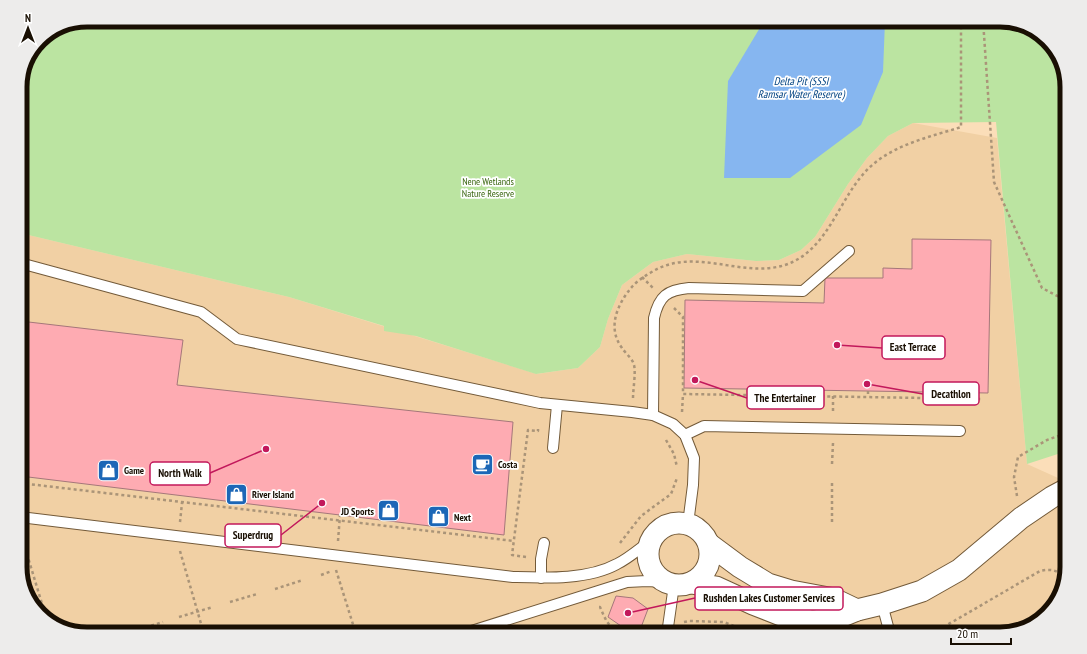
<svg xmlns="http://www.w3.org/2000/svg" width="1087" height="654" viewBox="0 0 1087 654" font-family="'PT Sans Narrow',sans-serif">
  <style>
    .built { fill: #f1d0a4 }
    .green { fill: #bbe4a1 }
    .water { fill: #86b6f0 }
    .building { fill: #feabb2; stroke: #a5777a }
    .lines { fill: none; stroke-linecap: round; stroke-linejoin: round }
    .service-casing { stroke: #735a39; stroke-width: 12 }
    .minor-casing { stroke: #735a39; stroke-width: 23 }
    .path { stroke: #aa9478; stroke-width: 2.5; stroke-dasharray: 3 3; stroke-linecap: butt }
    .service { stroke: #fff; stroke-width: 10 }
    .minor { stroke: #fff; stroke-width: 21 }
    .labels { text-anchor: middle; stroke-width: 3.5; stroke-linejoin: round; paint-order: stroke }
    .park-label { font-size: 10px; fill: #39650f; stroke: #fff }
    .poi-label { font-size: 10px; font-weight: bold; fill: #190f03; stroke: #fff; text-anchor: start }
    .water-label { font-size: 11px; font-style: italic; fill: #004281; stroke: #fff }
    .rim { fill: none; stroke: #190f03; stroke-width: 5 }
    .leader { fill: none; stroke: #c2185b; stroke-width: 1.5 }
    .callout-dot { fill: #c2185b; stroke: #fff; stroke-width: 1.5 }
    .callout { fill: #fff; stroke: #c2185b; stroke-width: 1.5 }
    .callout-label { font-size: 11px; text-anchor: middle; font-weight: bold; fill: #190f03 }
  </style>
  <rect width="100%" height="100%" fill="#fbdeb9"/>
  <polygon class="built" points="913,123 997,138 1027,464 1067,482 1067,567 1058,601 1034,625 1000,634 87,634 53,625 29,601 20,571 20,233 289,297 537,374 578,368 600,347 608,319 622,285 653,262 687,254 756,261 779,260 801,250 815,237 848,184 867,158 888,136"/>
  <polygon class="green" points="1000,20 1034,29 1058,53 1067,83 1067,451 1027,464 996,122 913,123 888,136 867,158 848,184 815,237 801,250 779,260 756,261 687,254 653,262 622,285 608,319 600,347 578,368 536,374 416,336 384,331 384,326 289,297 20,233 20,83 40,39 62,25"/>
  <polygon class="water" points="764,21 885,21 883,72 861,125 790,178 724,178 728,81"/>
  <g class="building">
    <polygon points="912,239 991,240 988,393 684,388 685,300 824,303 825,278 883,278 883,268 912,269"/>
    <polygon points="20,321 183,340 177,385 513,422 504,535 20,476"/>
    <polygon points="616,596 633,598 648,609 640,630 621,626 608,617"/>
  </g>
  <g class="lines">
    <defs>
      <g id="service">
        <polyline points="20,263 201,312 237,339 540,403 632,412 653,415 673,424 685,435 694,458 693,485 688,524"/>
        <path d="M653 415 654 318C659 296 667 290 689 288L803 291 849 251"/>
        <polyline points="685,435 704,426 960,431"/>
        <polyline points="553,448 557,405"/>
        <path d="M20 517 513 577C545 578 588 580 617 564 629 558 639 549 650 541"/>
        <polyline points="541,578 541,559 544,543"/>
        <polyline points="882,604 890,634"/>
        <polyline points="462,634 627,582 647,581 664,582"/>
        <polyline points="667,634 674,585"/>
      </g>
      <g id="minor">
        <circle cx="679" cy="554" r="31"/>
        <polyline points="709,544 740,567 768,584 791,591 834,599 857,610"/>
        <polyline points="691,583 716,587 753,604 781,615 812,621 835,619 857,610 882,604 922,591 959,570 1021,518 1052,497 1067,489"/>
      </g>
    </defs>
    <use href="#service" class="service-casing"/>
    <use href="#minor" class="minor-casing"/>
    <g class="path">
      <polyline points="983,20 994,182 1042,288 1067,301"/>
      <polyline points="642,277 653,288"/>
      <polyline points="674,308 683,317 683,394 982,399"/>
      <polyline points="748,389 748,395"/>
      <polyline points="803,390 803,396"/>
      <polyline points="868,391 868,397"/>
      <polyline points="944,392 944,399"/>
      <polyline points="833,396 833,413"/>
      <path d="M633 398C633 390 636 372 634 365 633 359 625 353 622 348 607 328 617 305 631 288 636 282 643 277 650 273 694 245 740 279 785 265 830 250 838 197 870 167 895 144 930 137 961 127V20"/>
      <polyline points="682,412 683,394"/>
      <polyline points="666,440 674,454 677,467"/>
      <polyline points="832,464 833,443"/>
      <polyline points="20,483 514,541"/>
      <polyline points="20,489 21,483"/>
      <polyline points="1017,496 1014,477 1018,457 1047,440 1067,433"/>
      <polyline points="180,522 182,503"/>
      <polyline points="832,522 832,482"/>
      <polyline points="20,531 46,617"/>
      <polyline points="338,541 340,515"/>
      <polyline points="620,543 641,516 671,494 677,478"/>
      <polyline points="180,551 204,634"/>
      <polyline points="526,557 512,555 528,430 538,431 538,429"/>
      <polyline points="336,570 356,634"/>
      <polyline points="321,575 332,571"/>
      <polyline points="275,589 303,580"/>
      <polyline points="230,602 257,594"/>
      <path d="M599 607H600C608 625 609 629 629 634"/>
      <polyline points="179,617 213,607"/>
      <polyline points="684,622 689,621 724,622 753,634"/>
      <polyline points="134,631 163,622"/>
      <polyline points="642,634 653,632"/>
      <path d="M942 634C944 627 948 624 954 621L1040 571C1049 569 1058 569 1064 578"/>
      <path d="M968 634C977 626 989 626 998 634"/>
    </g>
    <use href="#service" class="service"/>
    <use href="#minor" class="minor"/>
  </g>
  <defs>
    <symbol id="cafe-square" viewBox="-11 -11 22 22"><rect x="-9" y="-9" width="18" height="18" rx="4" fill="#1c67b7" stroke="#fff"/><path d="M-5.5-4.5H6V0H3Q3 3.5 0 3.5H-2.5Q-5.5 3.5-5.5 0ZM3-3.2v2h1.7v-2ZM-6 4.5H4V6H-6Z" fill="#fff"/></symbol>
    <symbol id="shop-square" viewBox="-11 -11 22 22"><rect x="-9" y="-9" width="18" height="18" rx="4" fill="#1c67b7" stroke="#fff"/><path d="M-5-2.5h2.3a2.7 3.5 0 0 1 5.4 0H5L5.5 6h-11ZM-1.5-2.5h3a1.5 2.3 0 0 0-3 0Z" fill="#fff"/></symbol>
  </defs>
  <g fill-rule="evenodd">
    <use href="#cafe-square" x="470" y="452" width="25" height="25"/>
    <use href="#shop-square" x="96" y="458" width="25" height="25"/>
    <use href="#shop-square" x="224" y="482" width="25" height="25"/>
    <use href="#shop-square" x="376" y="498" width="25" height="25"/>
    <use href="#shop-square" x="426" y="504" width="25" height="25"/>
  </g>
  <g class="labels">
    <g class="park-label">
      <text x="488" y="185">Nene Wetlands<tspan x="488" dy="12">Nature Reserve</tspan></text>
    </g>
    <g class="poi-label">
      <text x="498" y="468">Costa</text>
      <text x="124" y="474">Game</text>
      <text x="252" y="498">River Island</text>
      <text x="374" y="515" text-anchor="end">JD Sports</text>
      <text x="454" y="521">Next</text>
    </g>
    <g class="water-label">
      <text x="801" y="85">Delta Pit (SSSI<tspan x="801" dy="13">Ramsar Water Reserve)</tspan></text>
    </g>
  </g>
  <path d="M0 0H1087V654H0ZM87 27H1000A60 60 0 0 1 1060 87V567A60 60 0 0 1 1000 627H87A60 60 0 0 1 27 567V87A60 60 0 0 1 87 27Z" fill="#edeceb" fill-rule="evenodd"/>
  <path class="rim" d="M87 27H1000A60 60 0 0 1 1060 87V567A60 60 0 0 1 1000 627H87A60 60 0 0 1 27 567V87A60 60 0 0 1 87 27Z"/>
  <path class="leader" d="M837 345L882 348M867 384L923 394M695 380L747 398M266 449L210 473M322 503L281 535M628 613L695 598"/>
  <g class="callout-dot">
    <circle cx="837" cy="345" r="4"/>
    <circle cx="867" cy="384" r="4"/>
    <circle cx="695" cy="380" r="4"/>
    <circle cx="266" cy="449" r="4"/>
    <circle cx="322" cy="503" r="4"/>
    <circle cx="628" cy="613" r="4"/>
  </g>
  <g class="callout">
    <rect x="882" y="336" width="63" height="23" rx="4"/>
    <rect x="923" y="382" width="56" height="23" rx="4"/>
    <rect x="747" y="386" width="77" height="23" rx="4"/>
    <rect x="150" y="462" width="60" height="23" rx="4"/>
    <rect x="225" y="524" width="56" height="23" rx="4"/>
    <rect x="695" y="587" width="148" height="23" rx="4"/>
  </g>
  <g class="callout-label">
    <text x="913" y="351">East Terrace</text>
    <text x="951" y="398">Decathlon</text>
    <text x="785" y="402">The Entertainer</text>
    <text x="180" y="477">North Walk</text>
    <text x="253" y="539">Superdrug</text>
    <text x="769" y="602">Rushden Lakes Customer Services</text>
  </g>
  <g transform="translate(28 28)" stroke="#ffffff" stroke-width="3" paint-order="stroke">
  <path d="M0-3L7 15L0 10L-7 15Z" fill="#190f03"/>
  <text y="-6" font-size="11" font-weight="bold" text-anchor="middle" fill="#190f03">N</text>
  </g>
  <path d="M951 638v6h60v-6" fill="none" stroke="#190f03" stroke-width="2"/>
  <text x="957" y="638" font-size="12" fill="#190f03" stroke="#ffffff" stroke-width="3" paint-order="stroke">20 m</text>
</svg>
